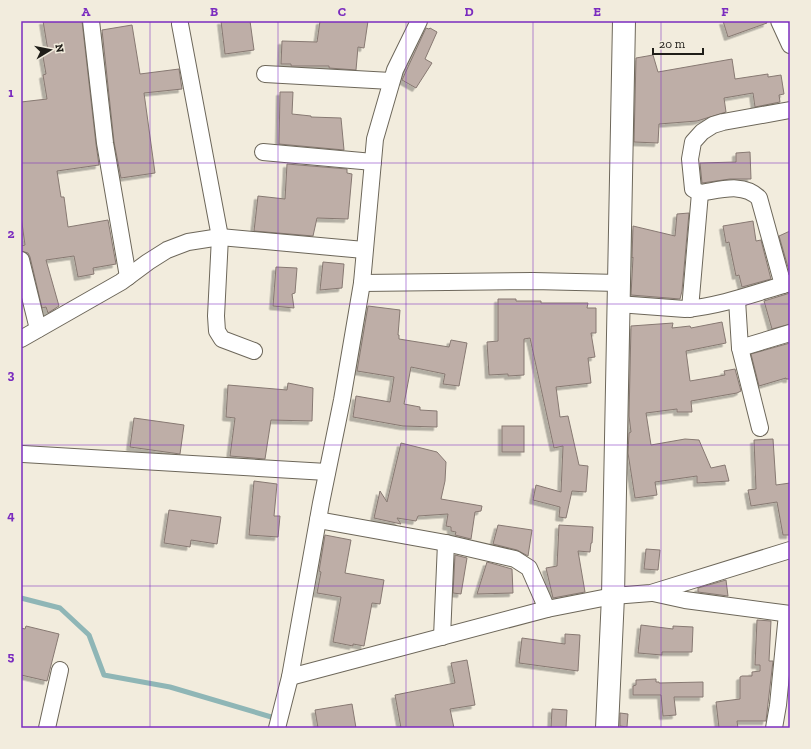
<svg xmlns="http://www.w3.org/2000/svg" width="811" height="749" viewBox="0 0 811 749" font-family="'Zilla Slab',serif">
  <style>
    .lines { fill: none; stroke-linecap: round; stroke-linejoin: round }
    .stream { stroke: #8fb6b6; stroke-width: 5 }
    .building { fill: #beaea7; stroke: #877972; filter: url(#shadow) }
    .street-casing { stroke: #6d675a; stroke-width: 18 }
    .secondary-casing { stroke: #6d675a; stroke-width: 24 }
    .street { stroke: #fff; stroke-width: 16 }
    .secondary { stroke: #fff; stroke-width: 22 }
    .grid { fill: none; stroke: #7b2cbf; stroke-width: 1; stroke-opacity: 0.55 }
    .neatline { fill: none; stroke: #7b2cbf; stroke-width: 1.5 }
    .grid-label { font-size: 13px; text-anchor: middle; font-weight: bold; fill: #7b2cbf }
  </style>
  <defs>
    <filter id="shadow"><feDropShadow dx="-3.5" dy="3.5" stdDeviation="0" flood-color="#0004"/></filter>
  </defs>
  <rect width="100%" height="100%" fill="#f2ecdd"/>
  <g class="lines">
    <polyline class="stream" points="21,598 60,608 89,635 104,675 170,687 278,719"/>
  </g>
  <g class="building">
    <polygon points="43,21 82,21 96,144 99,165 57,171 61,197 64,197 68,227 108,220 116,264 93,268 94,274 78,277 74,256 46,260 59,306 48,313 46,307 42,308 30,257 28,253 21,251 21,246 25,245 21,216 21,102 47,99 43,75 46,74 42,51 48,51"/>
    <polygon points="221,21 250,21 254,50 225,54"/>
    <polygon points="320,21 368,21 364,48 358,47 356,70 329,68 329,66 291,66 291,64 281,64 282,41 317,42"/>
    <polygon points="723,21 766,21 767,23 728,37"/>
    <polygon points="132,25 140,74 179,69 182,89 144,93 155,173 121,178 114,142 102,30"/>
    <polygon points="426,28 429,29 430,28 437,32 425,59 432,63 416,88 402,80"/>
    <polygon points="653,55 658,72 732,59 735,79 768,74 768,77 781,75 784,94 779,95 780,102 755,107 753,93 724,98 726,112 697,121 659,124 658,143 634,142 636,58"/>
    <polygon points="280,92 293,92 292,114 311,116 311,117 341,118 344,150 279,144"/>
    <polygon points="750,152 751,179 730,179 702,183 700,163 736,162 736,153"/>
    <polygon points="287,164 347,169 347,173 352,174 348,219 317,218 313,236 254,231 258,196 285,199"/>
    <polygon points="689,213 682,291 680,299 631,295 633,257 632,258 633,226 675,236 677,214"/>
    <polygon points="753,221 756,241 761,240 771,279 742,287 739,275 736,276 729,242 726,243 723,226"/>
    <polygon points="790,231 790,274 779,236"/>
    <polygon points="323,262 344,264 342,288 320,290"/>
    <polygon points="276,267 297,268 295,293 292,294 294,308 273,306"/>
    <polygon points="790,293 790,324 772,329 764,301"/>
    <polygon points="498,299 516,299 516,301 541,301 541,303 588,303 587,308 596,308 596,333 591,333 595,357 588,358 591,383 556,387 560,417 568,416 579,465 588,466 586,492 572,491 566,518 559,517 560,507 533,500 536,485 561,492 563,446 554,448 530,338 524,339 524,375 508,376 508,374 489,375 487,342 498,341"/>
    <polygon points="368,306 400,310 398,335 399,335 399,339 449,347 451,340 467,343 459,386 443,384 445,374 411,367 404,404 420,407 420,410 437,411 437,427 403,426 353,417 356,396 390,402 394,377 357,371"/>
    <polygon points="722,322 726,343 686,351 690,381 725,375 724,371 735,369 741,391 737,393 691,401 692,412 677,412 677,409 646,413 651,445 685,439 699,440 711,468 725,465 729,481 697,483 697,476 655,482 657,495 635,498 628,453 629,433 631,432 629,416 631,326 673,323 672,328 690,326 691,328"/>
    <polygon points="790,343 790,379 786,379 786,378 759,386 751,354"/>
    <polygon points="288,383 313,388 312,421 271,420 265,459 230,456 235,418 226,417 228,385 287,390"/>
    <polygon points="134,418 184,425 180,454 130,447"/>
    <rect x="502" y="426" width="22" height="26"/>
    <polygon points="773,439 776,485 790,483 790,535 783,535 777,502 751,506 748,490 756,489 754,440"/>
    <polygon points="401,443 437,452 446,462 445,481 441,499 482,506 481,511 475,512 471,539 455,535 456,532 451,531 451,527 446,526 448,514 418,516 416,521 397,518 401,524 374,518 380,491 387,502"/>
    <polygon points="254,481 277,484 274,516 280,516 278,537 249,535"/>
    <polygon points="169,510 221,517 217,544 191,540 190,547 164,543"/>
    <polygon points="498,525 532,530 528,556 517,550 493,544"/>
    <polygon points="559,525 593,527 592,543 591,543 590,552 578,551 585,592 553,598 546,568 557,566"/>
    <polygon points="325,535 351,540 345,573 384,580 380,604 372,603 364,646 353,644 353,646 333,642 341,597 317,593 321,572 319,571"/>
    <polygon points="646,549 660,550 658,570 644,569"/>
    <polygon points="455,555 467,558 461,594 453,593"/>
    <polygon points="487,562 512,569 513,593 477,594"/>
    <polygon points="726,580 728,596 698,592 698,588"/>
    <polygon points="757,620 771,621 769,661 773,661 766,721 737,721 738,728 719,728 716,702 740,699 740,677 742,676 752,676 752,672 760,671 760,665 755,665"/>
    <polygon points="641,625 673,629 673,626 693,627 692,652 662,652 662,655 638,653"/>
    <polygon points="26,626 59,634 47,681 21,675 21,628 25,629"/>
    <polygon points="565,634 580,635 578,671 519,663 522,638 565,644"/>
    <polygon points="467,660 475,705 450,709 454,728 401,728 395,695 455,683 451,663"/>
    <polygon points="656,679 656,682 659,682 659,683 703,682 703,697 674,697 676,715 663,716 661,695 633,695 633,686 636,685 636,680"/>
    <polygon points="352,704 356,728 318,728 315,710"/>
    <polygon points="552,709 567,710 566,728 551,728"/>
    <polygon points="620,713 628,714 627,727 620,726"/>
  </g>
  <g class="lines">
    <defs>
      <g id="street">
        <polyline points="91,21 105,143 128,277"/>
        <polyline points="779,21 790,45"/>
        <polyline points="180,24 220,237 216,316 217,331 222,339 254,351"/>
        <polyline points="265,74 391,81"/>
        <polyline points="263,152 373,162"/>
        <path d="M700 193C720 190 743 182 759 198L783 285"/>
        <polyline points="21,260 38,329"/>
        <polyline points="362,283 533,281 619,283"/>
        <polyline points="737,300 740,348 760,428"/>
        <path d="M618 304 685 309C721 306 755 293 790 283"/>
        <polyline points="690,309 700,193 693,189 690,159 693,142 702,132 713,125 723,122 790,110"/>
        <polyline points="21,339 121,282 148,262 167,250 188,242 220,237 364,250"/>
        <polyline points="740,348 790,333"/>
        <polyline points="23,454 327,472"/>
        <polyline points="318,520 446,543 515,559 529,568 547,609"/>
        <polyline points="653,593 685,600 790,614"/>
        <polyline points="442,637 446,543"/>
        <polyline points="290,677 547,609 613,596 651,593 790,550"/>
        <polyline points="47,728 60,670"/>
        <polyline points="277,728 290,677 321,503 342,400 362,283 375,139 395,70 419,21"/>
        <polyline points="774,728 778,705 787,614"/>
      </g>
      <polyline id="secondary" points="607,728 613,596 624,21"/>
    </defs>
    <use href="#street" class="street-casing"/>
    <use href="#secondary" class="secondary-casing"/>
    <use href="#street" class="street"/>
    <use href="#secondary" class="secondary"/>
  </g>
  <path class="grid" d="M150 21V728M278 21V728M406 21V728M533 21V728M661 21V728M21 163H790M21 304H790M21 445H790M21 586H790"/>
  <rect width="811" height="749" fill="none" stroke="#f2ecdd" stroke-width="44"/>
  <g transform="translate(50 50) rotate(80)" stroke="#f2ecdd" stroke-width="3" paint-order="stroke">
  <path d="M0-3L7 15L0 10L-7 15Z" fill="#1f1d18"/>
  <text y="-6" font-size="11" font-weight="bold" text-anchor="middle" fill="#1f1d18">N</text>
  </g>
  <path d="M653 48v6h50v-6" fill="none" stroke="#1f1d18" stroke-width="2"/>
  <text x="659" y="48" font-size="12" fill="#1f1d18" stroke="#f2ecdd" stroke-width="3" paint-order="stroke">20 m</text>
  <rect x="22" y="22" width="767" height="705" class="neatline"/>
  <g class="grid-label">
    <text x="86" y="16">A</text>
    <text x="214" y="16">B</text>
    <text x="342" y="16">C</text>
    <text x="469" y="16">D</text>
    <text x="597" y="16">E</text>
    <text x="725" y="16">F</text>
    <text x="11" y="97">1</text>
    <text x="11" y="238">2</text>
    <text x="11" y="379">3</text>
    <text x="11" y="520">4</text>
    <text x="11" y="661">5</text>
  </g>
</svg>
